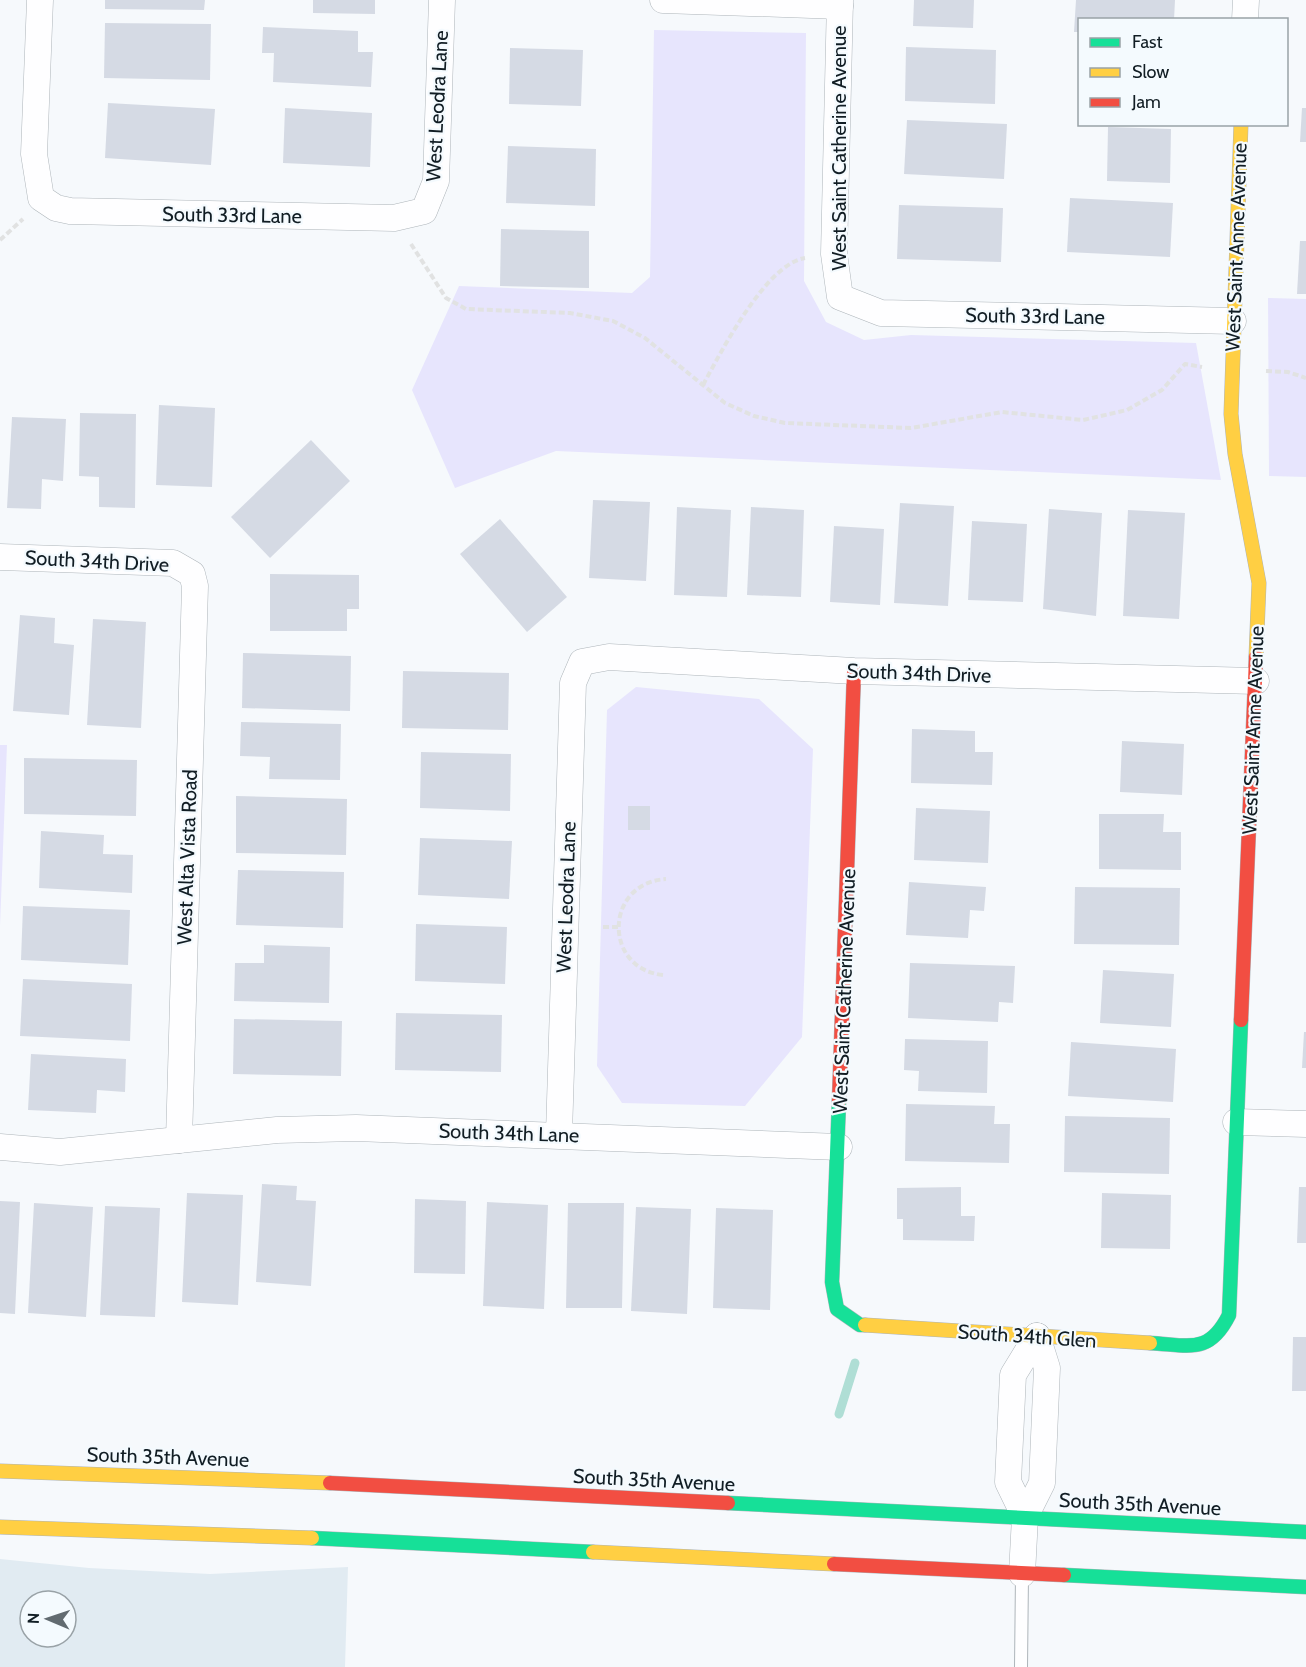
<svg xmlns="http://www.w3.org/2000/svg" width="1306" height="1667" viewBox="0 0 1306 1667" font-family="Cabin,sans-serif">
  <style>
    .built { fill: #e1ebf2; fill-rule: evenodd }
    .green { fill: #e7e5fd }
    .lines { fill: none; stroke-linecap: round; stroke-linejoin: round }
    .stream { stroke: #afded5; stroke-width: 9 }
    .building { fill: #d5dae4 }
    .lane-casing { stroke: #aeb5ba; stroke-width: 14 }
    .street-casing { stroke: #aeb5ba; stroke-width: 27 }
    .fast-casing { stroke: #aeb5ba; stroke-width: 15 }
    .slow-casing { stroke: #aeb5ba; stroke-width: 15 }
    .jam-casing { stroke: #aeb5ba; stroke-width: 15 }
    .path { stroke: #e1e2e2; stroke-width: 4; stroke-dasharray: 6 3; stroke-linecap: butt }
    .lane { stroke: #fefeff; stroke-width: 12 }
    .street { stroke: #fefeff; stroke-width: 26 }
    .fast { stroke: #16e098; stroke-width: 14 }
    .slow { stroke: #ffcf43; stroke-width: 14 }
    .jam { stroke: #f24e42; stroke-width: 14 }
    .labels { text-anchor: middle; stroke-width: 4.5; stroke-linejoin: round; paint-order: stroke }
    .street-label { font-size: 20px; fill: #111d24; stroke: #f4fafe }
  </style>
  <rect width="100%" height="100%" fill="#f6f9fc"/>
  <path class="built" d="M0 1559 89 1568 210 1574 348 1567 345 1667H0ZM30 1601H66V1637H30Z"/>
  <g class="green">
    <polygon points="654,30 806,33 804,281 826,322 864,340 911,335 1196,343 1221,480 556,451 455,488 412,390 459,286 632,293 650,277"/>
    <polygon points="1268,298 1306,299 1306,477 1269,476"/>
    <polygon points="636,687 759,699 813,749 802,1037 745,1106 622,1103 597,1066 607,710"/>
    <polygon points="0,745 7,745 0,926"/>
  </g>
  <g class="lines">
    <polyline class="stream" points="839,1414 855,1363"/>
  </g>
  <g class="building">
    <polygon points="105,0 205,0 204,10 105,9"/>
    <polygon points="313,0 375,0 375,14 313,13"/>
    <polygon points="914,0 974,0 973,28 913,26"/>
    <polygon points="1076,0 1175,0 1174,20 1080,20 1080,32 1074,32"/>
    <polygon points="105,23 211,24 210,80 104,78"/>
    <polygon points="263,27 358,31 358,52 373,52 371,87 273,82 274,53 262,53"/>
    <polygon points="906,47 996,50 995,104 905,101"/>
    <polygon points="510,48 583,50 581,106 509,104"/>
    <polygon points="108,103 215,109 211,165 105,158"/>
    <polygon points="285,108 372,113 370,167 283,163"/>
    <polygon points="1302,108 1306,108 1306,142 1300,142"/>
    <polygon points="907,120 1007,124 1004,179 904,174"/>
    <polygon points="1108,127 1171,129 1170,183 1107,181"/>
    <polygon points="508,146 596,149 595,206 506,203"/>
    <polygon points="1070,198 1173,203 1170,257 1067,252"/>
    <polygon points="899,205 1003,208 1001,262 897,259"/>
    <polygon points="501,229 589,231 589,288 500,286"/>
    <polygon points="1300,241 1306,241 1306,294 1297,294"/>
    <polygon points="159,405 215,408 212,487 156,485"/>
    <polygon points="80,413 136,414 135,508 99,507 99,477 79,476"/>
    <polygon points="12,417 66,419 63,481 42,479 41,509 7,508"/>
    <polygon points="311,440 350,481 270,558 231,517"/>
    <polygon points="593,500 650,502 646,581 589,578"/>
    <polygon points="900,503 954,506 948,606 894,603"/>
    <polygon points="677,507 731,510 727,597 674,595"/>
    <polygon points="751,507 804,510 801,597 747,595"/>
    <polygon points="1049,509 1102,513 1096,616 1043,609"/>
    <polygon points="1128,510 1185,513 1179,619 1123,616"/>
    <polygon points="500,519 567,597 527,632 460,554"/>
    <polygon points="972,521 1027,524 1023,602 968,600"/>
    <polygon points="834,526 884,529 880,605 830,602"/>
    <polygon points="270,574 359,575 359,609 347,609 347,631 270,631"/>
    <polygon points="20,615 55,618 54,643 74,645 69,715 13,711"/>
    <polygon points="93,619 146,622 141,728 87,725"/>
    <polygon points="243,653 351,656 350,711 242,708"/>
    <polygon points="403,671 509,673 508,730 402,728"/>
    <polygon points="241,722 341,724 340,780 269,779 270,757 240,756"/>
    <polygon points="912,729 975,731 975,752 993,752 992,785 911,783"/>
    <polygon points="1122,741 1184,744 1182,795 1120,792"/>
    <polygon points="421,752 511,754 510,811 420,808"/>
    <polygon points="24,758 137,760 136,816 24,814"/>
    <polygon points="236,796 347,799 346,855 236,853"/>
    <rect x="628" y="806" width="22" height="24"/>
    <polygon points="916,808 990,811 988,863 914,860"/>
    <polygon points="1099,814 1164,814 1163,832 1181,832 1181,870 1099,869"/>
    <polygon points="41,831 104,835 103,854 133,855 132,893 39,888"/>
    <polygon points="420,838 512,841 509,899 418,895"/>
    <polygon points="238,870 344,872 343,928 236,925"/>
    <polygon points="909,882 986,887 984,911 970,910 968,938 906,935"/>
    <polygon points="1075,887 1180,888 1179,945 1074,944"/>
    <polygon points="23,906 130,910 128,965 21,960"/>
    <polygon points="416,924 507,927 505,984 415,981"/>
    <polygon points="264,945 330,947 329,1003 234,1001 235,963 264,963"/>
    <polygon points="910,963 1015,966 1013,1003 999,1002 998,1022 908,1018"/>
    <polygon points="1103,970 1174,974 1171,1027 1100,1023"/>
    <polygon points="23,979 132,984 130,1041 20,1036"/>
    <polygon points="396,1013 502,1015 501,1072 395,1070"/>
    <polygon points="234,1019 342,1021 341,1076 233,1074"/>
    <polygon points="1304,1032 1306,1032 1306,1068 1302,1068"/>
    <polygon points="905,1039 988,1041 987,1093 918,1091 919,1071 904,1070"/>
    <polygon points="1071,1042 1176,1049 1173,1102 1068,1096"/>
    <polygon points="31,1054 126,1059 125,1092 97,1090 96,1113 28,1110"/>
    <polygon points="906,1104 995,1106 994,1124 1010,1124 1009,1163 905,1161"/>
    <polygon points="1065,1116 1170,1118 1169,1174 1064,1172"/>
    <polygon points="262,1184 297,1186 296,1200 316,1201 311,1286 256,1282"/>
    <polygon points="961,1187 961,1216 975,1216 974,1241 903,1240 903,1219 897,1219 897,1188"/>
    <polygon points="1299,1187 1306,1187 1306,1243 1297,1243"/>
    <polygon points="187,1193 243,1195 238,1305 182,1302"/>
    <polygon points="1102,1193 1171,1195 1170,1249 1101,1248"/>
    <polygon points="415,1199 466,1201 465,1274 414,1273"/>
    <polygon points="0,1201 20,1202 15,1314 0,1313"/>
    <polygon points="487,1202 548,1205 544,1309 483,1306"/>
    <polygon points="34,1203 93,1207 86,1317 28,1313"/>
    <polygon points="568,1203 624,1203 622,1308 566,1308"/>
    <polygon points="105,1206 160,1208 155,1317 100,1315"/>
    <polygon points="636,1207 691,1209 687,1314 631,1311"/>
    <polygon points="716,1208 773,1210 770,1310 713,1308"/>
    <polygon points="1293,1337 1306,1337 1306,1391 1292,1391"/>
  </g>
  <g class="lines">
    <defs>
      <polyline id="lane" points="1021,1667 1022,1575"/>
      <g id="street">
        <polyline points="40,0 34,154 41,198 56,208 70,211 394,218 424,211 436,181 442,0"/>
        <polyline points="663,0 840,6"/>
        <polyline points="840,0 834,254 840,297 881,313 1233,321"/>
        <polyline points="1245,20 1246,0"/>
        <polyline points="0,557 173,563 192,574 195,586 179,1140"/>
        <polyline points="1236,1122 1306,1124"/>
        <polyline points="559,1134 573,683 582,662 609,657 854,671 1256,681"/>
        <polyline points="0,1147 60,1152 277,1130 356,1128 839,1147"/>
        <polyline points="1025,1517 1008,1482 1013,1375 1037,1336"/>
        <polyline points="1022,1574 1025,1517 1042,1483 1047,1368 1037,1336"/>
      </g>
      <g id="fast">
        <polyline points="839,1101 832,1282 837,1309 860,1325 865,1325"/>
        <path d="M1150 1343C1189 1345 1209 1355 1229 1315L1241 1020"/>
        <polyline points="728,1503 1306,1532"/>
        <polyline points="312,1538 593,1552"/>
        <polyline points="1064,1575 1306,1587"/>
      </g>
      <g id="slow">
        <polyline points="1241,124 1231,414 1235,454 1259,583 1256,657"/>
        <polyline points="865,1325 1150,1343"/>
        <polyline points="0,1471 330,1483"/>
        <polyline points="0,1527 312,1538"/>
        <polyline points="593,1552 834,1564"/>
      </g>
      <g id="jam">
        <polyline points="1241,1020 1256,657"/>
        <polyline points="839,1101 854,671"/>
        <polyline points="330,1483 728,1503"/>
        <polyline points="834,1564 1064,1575"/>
      </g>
    </defs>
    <use href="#lane" class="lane-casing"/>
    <use href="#street" class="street-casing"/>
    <use href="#fast" class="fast-casing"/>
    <use href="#slow" class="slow-casing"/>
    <use href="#jam" class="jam-casing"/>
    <g class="path">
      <polyline points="0,240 23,219"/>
      <polyline points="411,244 446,298 466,309 570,313 613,321 645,338 725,403 754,416 785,423 911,428 1002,412 1083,420 1127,410 1162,390 1185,364 1202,367"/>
      <polyline points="1266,371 1288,372 1306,378"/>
      <path d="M703 385C721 352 766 264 805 258"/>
      <polyline points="603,927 619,927"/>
      <path d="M663 975C603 969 604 883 666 879"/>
    </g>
    <use href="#lane" class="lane"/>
    <use href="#street" class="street"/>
    <use href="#fast" class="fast"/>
    <use href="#slow" class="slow"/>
    <use href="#jam" class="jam"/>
  </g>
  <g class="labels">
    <g class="street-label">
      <text transform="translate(437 106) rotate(-87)" y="7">West Leodra Lane</text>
      <text transform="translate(839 148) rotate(-90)" y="7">West Saint Catherine Avenue</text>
      <text transform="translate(232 215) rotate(1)" y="7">South 33rd Lane</text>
      <text transform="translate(1236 247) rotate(-88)" y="7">West Saint Anne Avenue</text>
      <text transform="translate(1035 316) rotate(1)" y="7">South 33rd Lane</text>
      <text transform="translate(97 561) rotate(3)" y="7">South 34th Drive</text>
      <text transform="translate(919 673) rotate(2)" y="7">South 34th Drive</text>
      <text transform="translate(1253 730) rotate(-88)" y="7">West Saint Anne Avenue</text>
      <text transform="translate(187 857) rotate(-88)" y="7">West Alta Vista Road</text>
      <text transform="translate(566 897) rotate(-88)" y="7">West Leodra Lane</text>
      <text transform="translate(844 991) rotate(-88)" y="7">West Saint Catherine Avenue</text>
      <text transform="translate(509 1133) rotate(2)" y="7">South 34th Lane</text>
      <text transform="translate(1027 1336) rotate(4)" y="7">South 34th Glen</text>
      <text transform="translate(168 1457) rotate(2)" y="7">South 35th Avenue</text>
      <text transform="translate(654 1480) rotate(3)" y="7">South 35th Avenue</text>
      <text transform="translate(1140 1504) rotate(3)" y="7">South 35th Avenue</text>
    </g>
  </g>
  <rect x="1078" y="18" width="210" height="108" fill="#f4fafe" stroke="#99a2a7" stroke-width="1.5"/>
  <rect x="1090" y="38" width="30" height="9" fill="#16e098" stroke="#99a2a7" stroke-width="1.5"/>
  <text x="1132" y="48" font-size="18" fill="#111d24">Fast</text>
  <rect x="1090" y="68" width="30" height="9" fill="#ffcf43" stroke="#99a2a7" stroke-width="1.5"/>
  <text x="1132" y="78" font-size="18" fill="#111d24">Slow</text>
  <rect x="1090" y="98" width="30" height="9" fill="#f24e42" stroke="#99a2a7" stroke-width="1.5"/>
  <text x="1132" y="108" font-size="18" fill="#111d24">Jam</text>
  <g transform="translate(48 1619) rotate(272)"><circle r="28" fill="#f4fafe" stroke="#99a2a7" stroke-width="1.5"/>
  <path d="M0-4.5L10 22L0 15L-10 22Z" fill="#616a70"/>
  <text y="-9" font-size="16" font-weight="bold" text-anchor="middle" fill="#111d24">N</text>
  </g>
</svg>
